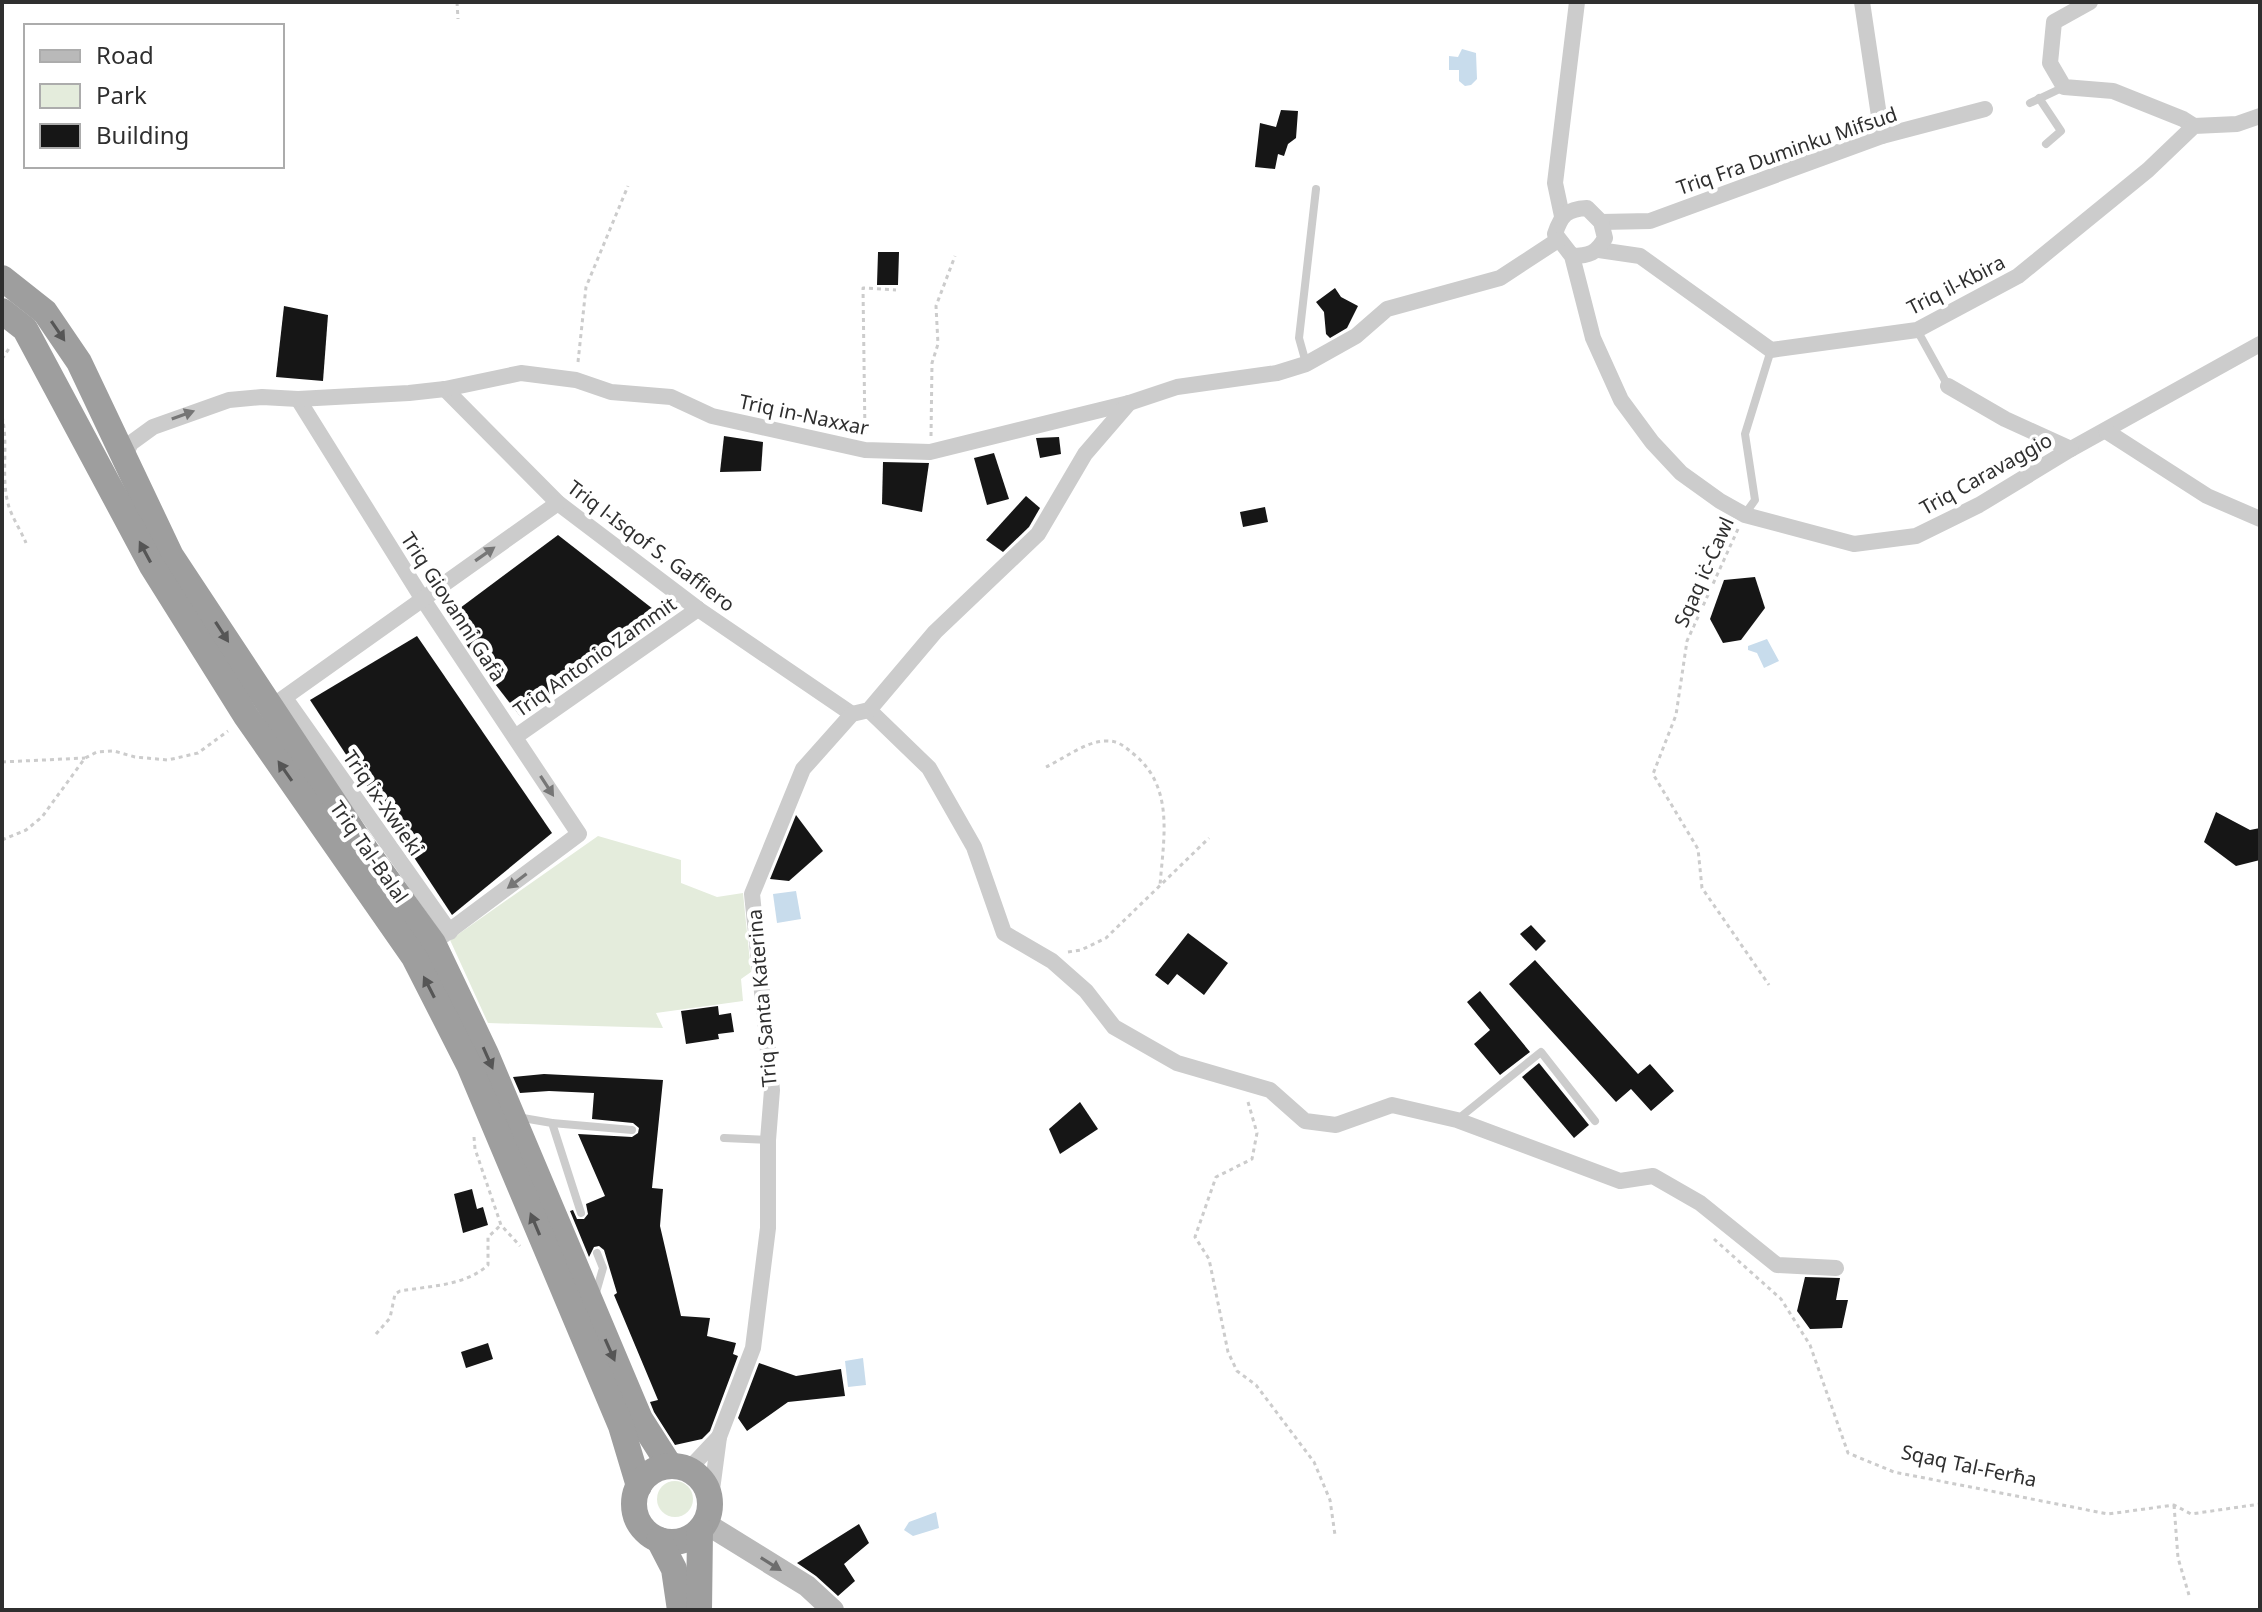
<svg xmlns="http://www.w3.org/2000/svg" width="2262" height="1612" viewBox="0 0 2262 1612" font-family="'Noto Sans',sans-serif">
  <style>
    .green { fill: #e4ecdc }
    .water { fill: #c8dcec }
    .building { fill: #161616 }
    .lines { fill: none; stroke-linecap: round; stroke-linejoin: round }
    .path { stroke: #ccc; stroke-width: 3; stroke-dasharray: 4 4; stroke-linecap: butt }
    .service { stroke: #ccc; stroke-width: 8 }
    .minor { stroke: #ccc; stroke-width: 16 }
    .secondary { stroke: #b9b9b9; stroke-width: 22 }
    .trunk { stroke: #9e9e9e; stroke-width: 26 }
    .oneway { fill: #565656 }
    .oneway2 { fill: #767676 }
    .oneway3 { fill: #6d6d6d }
    .labels { text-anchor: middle; stroke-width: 8; stroke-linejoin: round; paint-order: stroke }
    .street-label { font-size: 20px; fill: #2f2f2f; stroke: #fff }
  </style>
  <rect width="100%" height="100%" fill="#fff"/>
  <g class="green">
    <polygon points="598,836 681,860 681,883 717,897 743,893 751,972 741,979 743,1001 656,1013 663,1028 488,1023 450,940"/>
    <circle cx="675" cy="1499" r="18"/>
  </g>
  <g class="water">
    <polygon points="1462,49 1476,53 1477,79 1471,85 1465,86 1459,81 1459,70 1449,70 1449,56 1458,57"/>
    <polygon points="1767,639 1779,661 1764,668 1757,653 1748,650 1748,646"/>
    <polygon points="796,891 801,919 777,923 773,894"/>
    <polygon points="863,1358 866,1385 848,1387 845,1361"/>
    <polygon points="936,1512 939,1528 913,1536 904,1530 909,1522"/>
  </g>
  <g class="building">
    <polygon points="1281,110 1298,111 1296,138 1288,144 1284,156 1278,154 1275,169 1255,167 1260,123 1276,127"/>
    <polygon points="878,252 899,252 898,285 877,285"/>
    <polygon points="1335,288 1341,297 1358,306 1347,328 1330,338 1326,334 1324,312 1316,302"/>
    <polygon points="284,306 328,315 323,381 276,377"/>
    <polygon points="724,436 763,442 761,471 720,472"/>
    <polygon points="1059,437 1061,454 1040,458 1036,438"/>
    <polygon points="994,453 1009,499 987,505 974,458"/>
    <polygon points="883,462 929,463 922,512 882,504"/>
    <polygon points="1026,496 1040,508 1029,527 1003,552 986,540"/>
    <polygon points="1265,507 1268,522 1243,527 1240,512"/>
    <polygon points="558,535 662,616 520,716 478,662 448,617"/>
    <polygon points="1755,577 1765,608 1741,640 1723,643 1710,619 1724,580"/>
    <polygon points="417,636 552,833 452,915 310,700"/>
    <polygon points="2216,812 2250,830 2260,828 2260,860 2236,866 2204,842"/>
    <polygon points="796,815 823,851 789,881 770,879"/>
    <polygon points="1531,925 1546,941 1536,951 1520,934"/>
    <polygon points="1188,933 1228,963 1204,995 1177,974 1168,985 1155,975"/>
    <polygon points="1535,960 1638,1074 1650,1064 1674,1091 1651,1111 1631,1089 1616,1102 1509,984"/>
    <polygon points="1480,991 1530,1052 1500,1075 1474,1044 1490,1030 1467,1002"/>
    <polygon points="718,1006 719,1015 731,1013 734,1032 718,1034 719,1039 686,1044 681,1011"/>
    <polygon points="1539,1063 1589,1125 1574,1138 1522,1077"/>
    <polygon points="544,1074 663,1080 652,1188 663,1189 660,1226 681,1316 710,1318 707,1336 736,1343 733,1354 738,1356 710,1431 702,1439 675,1445 654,1412 650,1402 658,1400 614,1295 617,1293 604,1250 599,1246 594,1247 589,1257 570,1211 573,1210 577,1219 584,1219 588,1214 586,1204 605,1196 578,1134 632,1137 638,1133 639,1128 633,1123 592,1119 594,1093 549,1091 520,1093 513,1077"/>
    <polygon points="1080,1102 1098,1129 1060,1154 1049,1129"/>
    <polygon points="472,1189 477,1209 483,1207 488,1225 463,1233 454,1194"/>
    <polygon points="1805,1277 1840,1278 1836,1300 1848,1300 1842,1328 1810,1329 1797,1311"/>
    <polygon points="488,1343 493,1359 466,1368 461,1352"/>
    <polygon points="759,1363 796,1376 841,1369 845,1396 788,1402 747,1431 738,1418"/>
    <polygon points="859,1524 869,1543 844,1564 855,1581 838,1596 816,1576 797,1563"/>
  </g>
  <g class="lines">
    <g class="path">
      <polyline points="457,2 458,19"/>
      <polyline points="2,359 10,347"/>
      <polyline points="578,362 586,287 628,186"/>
      <path d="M2 416C9 446 0 478 9 507 13 519 21 531 26 543"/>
      <polyline points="865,434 863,288 896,290"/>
      <polyline points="931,436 932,363 938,344 936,306 955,256"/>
      <polyline points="1738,529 1687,641 1676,715 1653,774 1698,849 1702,888 1769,985"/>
      <polyline points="2,762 85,758"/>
      <path d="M1046 767C1063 759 1085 742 1104 741 1119 740 1125 747 1136 756 1175 790 1163 841 1160 886"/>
      <polyline points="2,840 26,830 42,817 85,758 97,752 114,751 135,757 168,760 198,753 228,731"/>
      <polyline points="1068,952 1081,950 1106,938 1209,838"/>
      <polyline points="1248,1102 1257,1133 1252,1159 1216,1177 1195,1237 1209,1259 1228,1352 1237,1371 1256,1385 1314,1462 1330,1500 1335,1535"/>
      <polyline points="474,1137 475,1149 501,1225 520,1246"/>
      <polyline points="1714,1239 1781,1299 1810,1345 1848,1453 1894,1472 2108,1514 2174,1505 2191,1514 2260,1504"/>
      <path d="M376 1334 390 1318 395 1294 400 1291C429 1286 465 1286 488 1265V1237L501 1225"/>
      <polyline points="2174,1505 2178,1558 2189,1595"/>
    </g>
    <g class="service">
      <polyline points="2039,98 2061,131 2046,144"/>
      <polyline points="2030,103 2064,87"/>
      <polyline points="1917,330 1948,386"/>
      <polyline points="1306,363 1299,338 1316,189"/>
      <polyline points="1745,514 1755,500 1745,434 1771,350"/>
      <polyline points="517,1117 552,1123 581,1213"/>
      <polyline points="1458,1119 1541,1052 1595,1121"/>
      <polyline points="552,1123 632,1130"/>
      <polyline points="724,1138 768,1140"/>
      <polyline points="595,1296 603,1268 597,1253"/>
    </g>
    <g class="minor">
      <polyline points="1862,2 1882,136"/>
      <polyline points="2090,2 2054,22 2050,63 2064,87 2113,91 2183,119 2194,126"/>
      <polyline points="1562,216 1555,183 1577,2"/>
      <polyline points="1601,222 1650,221 1882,136 1985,109"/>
      <polyline points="1599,250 1640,256 1771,350 1917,330 2018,276 2148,170 2194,126 2237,124 2260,116"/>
      <path d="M1572 256C1589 256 1597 253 1605 238L1601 222 1587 208C1567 209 1561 215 1555 234L1572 256 1593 338 1621 400 1652 442 1681 473 1720 501 1745 515 1854 544 1916 536 1979 505 2071 449 2260 344"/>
      <polyline points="1948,386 2005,419 2071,449"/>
      <polyline points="445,389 558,503 698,609 852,714"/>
      <polyline points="298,399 422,598 579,834 433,943"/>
      <polyline points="2106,431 2207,496 2260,519"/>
      <polyline points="123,459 131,443 153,427 229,400 262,397 298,399 409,393 445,389 521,373 576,380 611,392 671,397 712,416 865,450 930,452 1129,403 1177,387 1277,373 1306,364 1356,336 1387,309 1500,278 1558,240"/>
      <polyline points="285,698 450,932"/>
      <polyline points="271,707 558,503"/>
      <polyline points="869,710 929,768 974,847 1004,933 1052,961 1086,991 1114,1027 1177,1063 1270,1090 1305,1121 1336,1125 1392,1105 1457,1120 1620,1181 1653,1176 1700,1203 1777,1265 1836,1268"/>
      <polyline points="515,737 698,609"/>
      <polyline points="688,1470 719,1437"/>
      <polyline points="710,1505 719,1437 753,1348 768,1228 768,1140 772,1090 752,894 803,769 852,714 869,710 935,632 1038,534 1085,454 1129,403"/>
    </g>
    <polyline class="secondary" points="705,1523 807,1586 833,1610"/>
    <g class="trunk">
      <polyline points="2,278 45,312 79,362 171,556 360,842 433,943 486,1054 640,1419 670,1466"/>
      <polyline points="2,311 25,329 152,566 246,716 414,957 469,1065 621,1426 639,1486"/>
      <circle cx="672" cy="1504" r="38"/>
      <polyline points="659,1540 674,1569 680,1610"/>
      <polyline points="699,1610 700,1530"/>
    </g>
  </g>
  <defs><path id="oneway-solid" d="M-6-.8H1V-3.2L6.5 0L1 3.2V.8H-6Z" transform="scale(2)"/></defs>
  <g class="oneway">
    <use href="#oneway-solid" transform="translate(58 331) rotate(56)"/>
    <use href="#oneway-solid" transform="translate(145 552) rotate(-118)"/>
    <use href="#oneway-solid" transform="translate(222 632) rotate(57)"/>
    <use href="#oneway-solid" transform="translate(285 771) rotate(-125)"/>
    <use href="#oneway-solid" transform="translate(429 987) rotate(-117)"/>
    <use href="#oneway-solid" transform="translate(488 1058) rotate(66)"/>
    <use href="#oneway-solid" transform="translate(535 1224) rotate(-113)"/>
    <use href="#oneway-solid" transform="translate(610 1350) rotate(66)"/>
  </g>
  <g class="oneway2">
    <use href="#oneway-solid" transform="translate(183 415) rotate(-20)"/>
    <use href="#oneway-solid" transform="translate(485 554) rotate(-35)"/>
    <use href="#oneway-solid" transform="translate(547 786) rotate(57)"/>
    <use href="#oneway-solid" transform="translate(517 881) rotate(143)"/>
  </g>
  <use class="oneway3" href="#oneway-solid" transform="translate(771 1564) rotate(32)"/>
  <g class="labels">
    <g class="street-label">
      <text transform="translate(1787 151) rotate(-19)" y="7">Triq Fra Duminku Mifsud</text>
      <text transform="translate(1956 285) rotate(-27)" y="7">Triq il-Kbira</text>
      <text transform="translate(804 415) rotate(12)" y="7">Triq in-Naxxar</text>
      <text transform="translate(1986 474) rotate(-29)" y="7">Triq Caravaggio</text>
      <text transform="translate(651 546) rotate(37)" y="7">Triq l-Isqof S. Gaffiero</text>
      <text transform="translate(1704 572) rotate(-66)" y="7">Sqaq iċ-Ċawl</text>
      <text transform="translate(453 607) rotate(57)" y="7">Triq Giovanni Gafà</text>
      <text transform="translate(595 657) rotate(-35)" y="7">Triq Antonio Zammit</text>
      <text transform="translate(383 803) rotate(55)" y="7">Triq ix-Xwieki</text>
      <text transform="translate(369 852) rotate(55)" y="7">Triq Tal-Balal</text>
      <text transform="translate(762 998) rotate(-95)" y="7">Triq Santa Katerina</text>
      <text transform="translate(1969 1466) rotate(12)" y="7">Sqaq Tal-Ferħa</text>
    </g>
  </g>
  <rect width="2262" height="1612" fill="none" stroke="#2f2f2f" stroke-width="8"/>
  <rect x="24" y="24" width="260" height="144" fill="#ffffff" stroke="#acacac" stroke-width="2"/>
  <rect x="40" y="50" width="40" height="12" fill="#b9b9b9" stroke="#acacac" stroke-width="2"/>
  <text x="96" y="64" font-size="24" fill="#2f2f2f">Road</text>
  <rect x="40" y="84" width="40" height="24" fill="#e4ecdc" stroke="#acacac" stroke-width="2"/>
  <text x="96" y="104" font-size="24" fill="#2f2f2f">Park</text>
  <rect x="40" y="124" width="40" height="24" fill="#161616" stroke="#acacac" stroke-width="2"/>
  <text x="96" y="144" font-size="24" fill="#2f2f2f">Building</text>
</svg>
